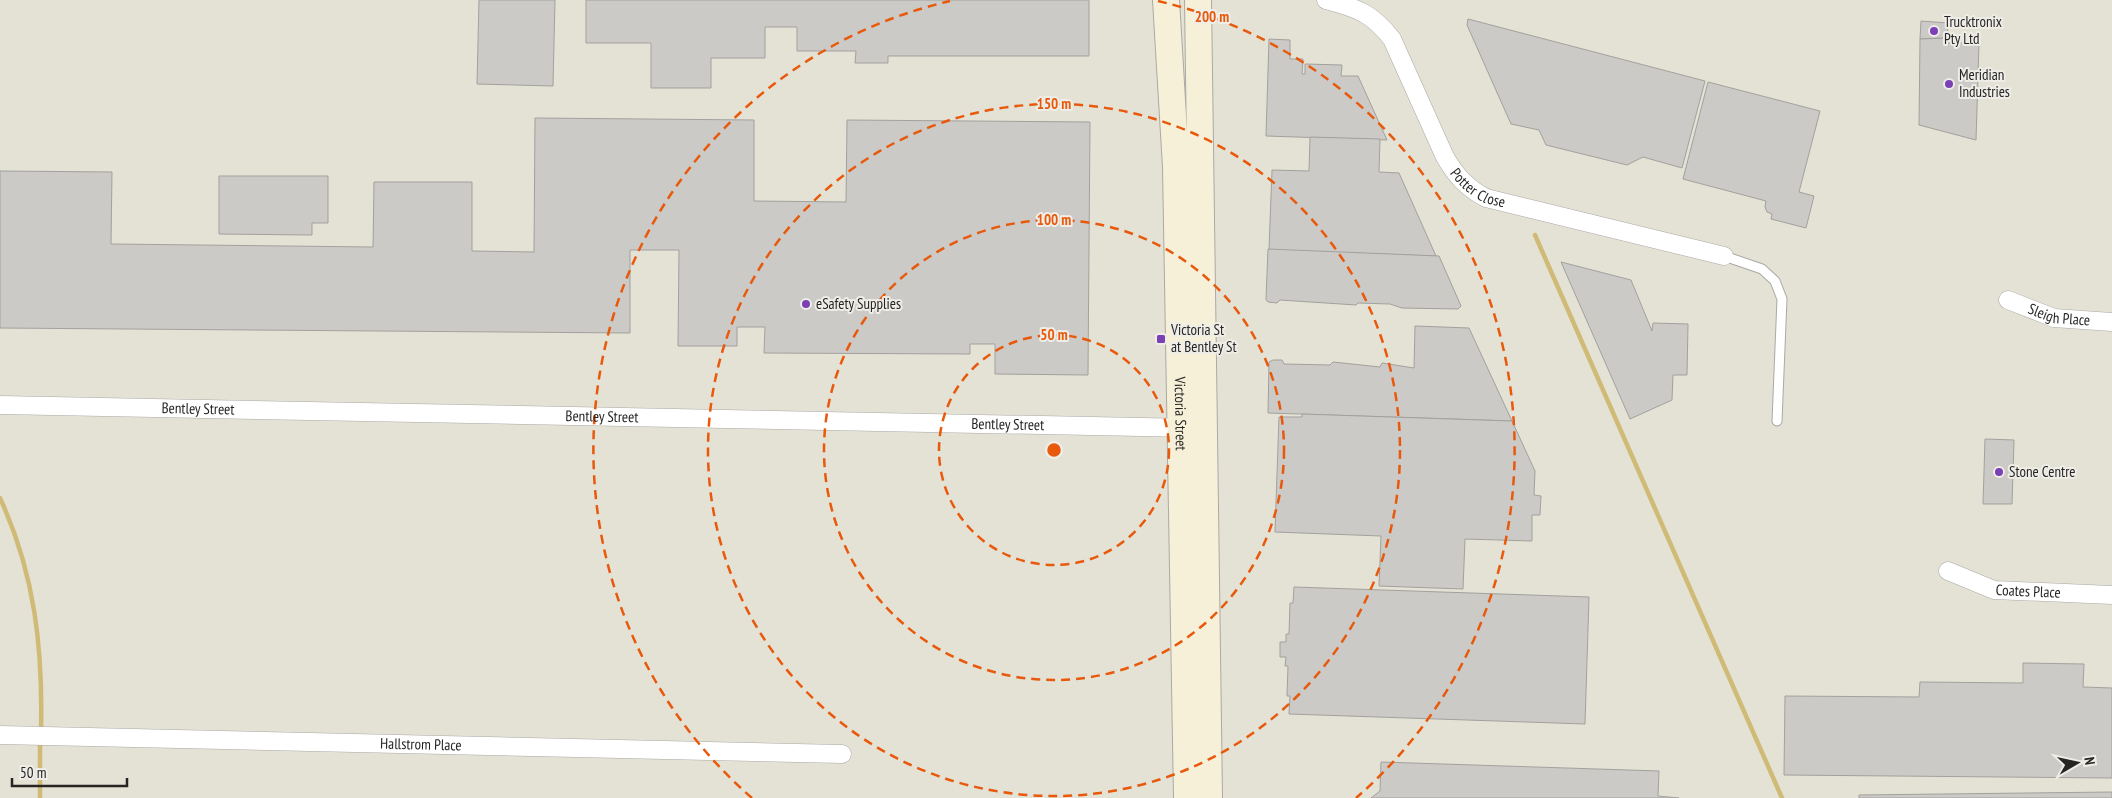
<svg xmlns="http://www.w3.org/2000/svg" width="2112" height="798" viewBox="0 0 2112 798" font-family="'PT Sans Narrow',sans-serif">
  <style>
    .built { fill: #e4e1d5 }
    .lines { fill: none; stroke-linecap: round; stroke-linejoin: round }
    .stream { stroke: #d0bb76; stroke-width: 4.5 }
    .building { fill: #cbcac6; stroke: #a2a19d }
    .lane-casing { stroke: #aaa9a5; stroke-width: 11 }
    .street-casing { stroke: #aaa9a5; stroke-width: 19 }
    .secondary-casing { stroke: #aaa9a5; stroke-width: 28 }
    .lane { stroke: #fff; stroke-width: 9 }
    .street { stroke: #fff; stroke-width: 18 }
    .secondary { stroke: #f7f0d9; stroke-width: 26 }
    .ring { fill: none; stroke: #e8590c; stroke-width: 2.5; stroke-dasharray: 9 6 }
    .poi-dot { fill: #7b40b6; stroke: #eeede8; stroke-width: 2 }
    .labels { text-anchor: middle; stroke-width: 4; stroke-linejoin: round; paint-order: stroke }
    .poi-label { font-size: 15px; fill: #262524; stroke: #eeede8; text-anchor: start }
    .street-label { font-size: 15px; fill: #262524; stroke: #eeede8 }
    .centre { fill: #e8590c; stroke: #eeede8; stroke-width: 2.5 }
    .ring-label { font-size: 15px; text-anchor: middle; font-weight: bold; fill: #e8590c; stroke: #eeede8; stroke-width: 4; stroke-linejoin: round; paint-order: stroke }
  </style>
  <rect width="100%" height="100%" fill="#eeede8"/>
  <rect class="built" x="0" y="0" width="2112" height="798"/>
  <g class="lines">
    <g class="stream">
      <polyline points="1535,235 1782,798"/>
      <path d="M0 498C35 574 43 649 41 731"/>
      <polyline points="40,798 40,739"/>
    </g>
  </g>
  <g class="building">
    <polygon points="479,0 555,0 553,86 477,84"/>
    <polygon points="586,0 1089,0 1089,56 888,56 888,63 855,63 856,51 797,51 797,27 765,27 765,58 711,58 711,88 651,88 651,43 586,43"/>
    <polygon points="1468,19 1705,81 1682,168 1643,157 1627,165 1546,145 1539,130 1511,124 1467,25"/>
    <polygon points="1921,21 1948,23 1947,38 1920,39"/>
    <polygon points="1947,38 1948,43 1979,43 1976,140 1919,125 1920,39"/>
    <polygon points="1269,39 1290,40 1290,59 1303,59 1302,74 1305,74 1305,64 1342,65 1341,76 1358,76 1387,140 1266,136"/>
    <polygon points="1708,82 1820,111 1799,192 1814,196 1806,228 1771,219 1772,214 1767,212 1765,207 1766,201 1683,179"/>
    <polygon points="535,118 754,120 754,201 846,202 847,120 1090,122 1088,375 995,374 995,344 970,344 970,354 764,353 765,327 737,327 737,346 678,346 679,250 630,250 630,333 0,328 0,171 112,172 111,244 373,247 374,182 472,182 472,251 534,252"/>
    <polygon points="1310,137 1380,139 1379,172 1399,173 1436,256 1269,250 1272,170 1309,171"/>
    <polygon points="219,176 328,176 328,223 312,223 312,235 219,234"/>
    <polygon points="1268,249 1439,256 1461,306 1458,309 1402,308 1390,304 1358,303 1356,305 1280,300 1277,303 1268,302 1266,300"/>
    <polygon points="1561,262 1631,280 1652,331 1653,323 1688,324 1687,375 1673,375 1672,400 1630,419"/>
    <polygon points="1415,326 1469,328 1512,421 1268,413 1269,362 1273,360 1282,360 1284,364 1330,365 1333,362 1380,367 1382,363 1414,368"/>
    <polygon points="1302,414 1512,421 1535,471 1534,495 1541,496 1540,515 1532,515 1532,541 1465,539 1463,589 1379,586 1381,536 1275,532 1279,417 1302,417"/>
    <polygon points="1985,439 2014,440 2012,504 1983,504"/>
    <polygon points="1294,587 1589,597 1585,724 1289,714 1290,696 1287,696 1288,666 1285,666 1286,657 1280,657 1280,642 1286,642 1286,634 1289,634 1290,603 1293,603"/>
    <polygon points="2023,663 2084,664 2083,687 2112,688 2112,778 1784,775 1785,696 1919,697 1920,682 2023,683"/>
    <polygon points="1381,762 1659,771 1658,796 1679,798 1371,798 1380,791"/>
    <polygon points="2112,792 2112,798 1859,798 1859,795"/>
  </g>
  <g class="lines">
    <defs>
      <polyline id="lane" points="1724,256 1762,269 1775,281 1782,299 1777,421"/>
      <g id="street">
        <path id="s1" d="M1326 0C1357 8 1372 13 1392 39L1445 157C1456 176 1467 188 1486 198L1724 256"/>
        <path id="s2" d="M2008 300 2054 318 2112 322"/>
        <path id="s3" d="M0 405 1192 428"/>
        <path id="s4" d="M1948 571 1994 590 2112 595"/>
        <path id="s5" d="M0 735 842 754"/>
      </g>
      <g id="secondary">
        <path id="s6" d="M1166 0 1176 167 1187 798"/>
        <polyline points="1198,0 1209,798"/>
      </g>
    </defs>
    <use href="#lane" class="lane-casing"/>
    <use href="#street" class="street-casing"/>
    <use href="#secondary" class="secondary-casing"/>
    <use href="#lane" class="lane"/>
    <use href="#street" class="street"/>
    <use href="#secondary" class="secondary"/>
  </g>
  <g class="ring">
    <circle cx="1054" cy="450" r="115"/>
    <circle cx="1054" cy="450" r="230"/>
    <circle cx="1054" cy="450" r="346"/>
    <path d="M752 798A461 461 0 0 1 950 1M1158 1A461 461 0 0 1 1356 798"/>
  </g>
  <g class="poi-dot">
    <circle cx="1934" cy="31" r="5"/>
    <circle cx="1949" cy="84" r="5"/>
    <circle cx="806" cy="304" r="5"/>
    <rect x="1156" y="334" width="10" height="10" rx="2.5"/>
    <circle cx="1999" cy="472" r="5"/>
  </g>
  <g class="labels">
    <g class="poi-label">
      <text x="1944" y="27">Trucktronix<tspan x="1944" dy="17">Pty Ltd</tspan></text>
      <text x="1959" y="80">Meridian<tspan x="1959" dy="17">Industries</tspan></text>
      <text x="816" y="309">eSafety Supplies</text>
      <text x="1171" y="335">Victoria St<tspan x="1171" dy="17">at Bentley St</tspan></text>
      <text x="2009" y="477">Stone Centre</text>
    </g>
    <g class="street-label">
      <text dy="5" stroke="none"><textPath href="#s1" startOffset="255">Potter Close</textPath></text>
      <text dy="5" stroke="none"><textPath href="#s2" startOffset="54">Sleigh Place</textPath></text>
      <text dy="5" stroke="none"><textPath href="#s3" startOffset="198">Bentley Street</textPath></text>
      <text dy="5" stroke="none"><textPath href="#s6" startOffset="414">Victoria Street</textPath></text>
      <text dy="5" stroke="none"><textPath href="#s3" startOffset="602">Bentley Street</textPath></text>
      <text dy="5" stroke="none"><textPath href="#s3" startOffset="1008">Bentley Street</textPath></text>
      <text dy="5" stroke="none"><textPath href="#s4" startOffset="84">Coates Place</textPath></text>
      <text dy="5" stroke="none"><textPath href="#s5" startOffset="421">Hallstrom Place</textPath></text>
    </g>
  </g>
  <circle cx="1054" cy="450" r="8" class="centre"/>
  <g class="ring-label">
    <text x="1212" y="22">200 m</text>
    <text x="1054" y="109">150 m</text>
    <text x="1054" y="225">100 m</text>
    <text x="1054" y="340">50 m</text>
  </g>
  <g transform="translate(2077 763) rotate(81)" stroke="#eeede8" stroke-width="4" paint-order="stroke">
  <path d="M0-4L9 19L0 12L-9 19Z" fill="#262524"/>
  <text y="-8" font-size="14" font-weight="bold" text-anchor="middle" fill="#262524">N</text>
  </g>
  <path d="M12 778v8h115v-8" fill="none" stroke="#262524" stroke-width="2.5"/>
  <text x="20" y="778" font-size="15" fill="#262524" stroke="#eeede8" stroke-width="4" paint-order="stroke">50 m</text>
</svg>
